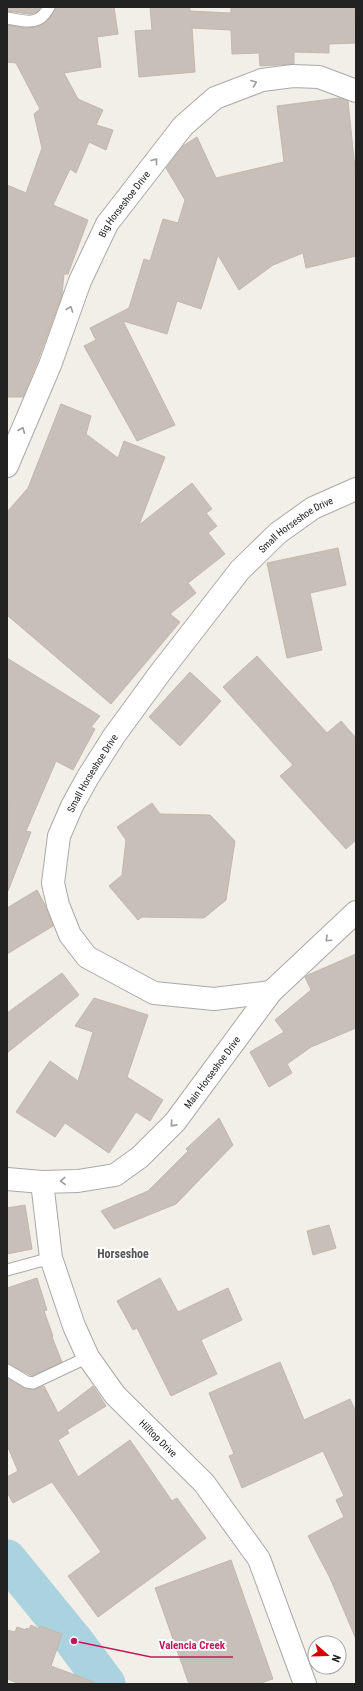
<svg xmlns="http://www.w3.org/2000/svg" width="363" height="1691" viewBox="0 0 363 1691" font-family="'Roboto Condensed',sans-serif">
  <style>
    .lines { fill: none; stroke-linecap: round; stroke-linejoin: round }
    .river { stroke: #aad3df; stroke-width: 39 }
    .building { fill: #c7bfb8; stroke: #c4b6ab }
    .service-casing { stroke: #a9a9a9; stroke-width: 13 }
    .minor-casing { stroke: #a9a9a9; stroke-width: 24 }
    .service { stroke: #fff; stroke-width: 11 }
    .minor { stroke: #fff; stroke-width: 22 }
    .oneway { stroke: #9c9c9c }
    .labels { text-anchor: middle; stroke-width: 4; stroke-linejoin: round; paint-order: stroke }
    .street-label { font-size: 10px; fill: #222; stroke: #fff }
    .quarter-label { font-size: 12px; font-weight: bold; fill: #555; stroke: #fff }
    .leader { fill: none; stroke: #c2185b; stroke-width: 1.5 }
    .callout-dot { fill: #c2185b; stroke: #fff; stroke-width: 1.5 }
    .callout-label { font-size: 11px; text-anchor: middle; font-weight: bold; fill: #c2185b; stroke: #fff; stroke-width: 4; stroke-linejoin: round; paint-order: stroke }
  </style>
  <rect width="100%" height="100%" fill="#f2efe9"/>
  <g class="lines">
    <polyline class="river" points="7,1559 74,1641 106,1684"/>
  </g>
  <g class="building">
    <polygon points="7,7 41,7 37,12 30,14 7,11"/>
    <polygon points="56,7 114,7 118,34 97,37 101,67 64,73 78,99 103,110 96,125 113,130 106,150 89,142 76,173 70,169 53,205 88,220 68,274 64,274 62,295 38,360 23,397 7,397 7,185 26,193 42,148 34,114 40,109 16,63 7,62 7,25 25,28 39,26 50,18"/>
    <polygon points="150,7 190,7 190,11 231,13 231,7 355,7 356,43 329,44 329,53 294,52 294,64 260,66 259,53 232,54 231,30 192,28 195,72 139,77 135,31 152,30"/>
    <polygon points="339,98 348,101 356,178 356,256 306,268 303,253 273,265 239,290 218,255 201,309 177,301 167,334 123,321 175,425 137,441 84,346 96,340 90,328 129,308 144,259 150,261 163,219 178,223 185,200 166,168 183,146 197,137 216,178 284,162 277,106"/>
    <polygon points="61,404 91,416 86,434 118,458 124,441 165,457 139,525 192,483 212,509 206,513 217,526 208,533 225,554 188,583 196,593 170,614 180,622 111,704 7,615 7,512 28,488"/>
    <polygon points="338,548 346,585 310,593 322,650 287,658 267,563"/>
    <polygon points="257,656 327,733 341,721 356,738 356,840 346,849 280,776 293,765 223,687"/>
    <polygon points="7,658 100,716 91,727 95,729 73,770 56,761 26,831 31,832 8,891"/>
    <polygon points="190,672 221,701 180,746 149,717"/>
    <polygon points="152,803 160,814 210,815 235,841 226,900 204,918 142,917 138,920 109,886 122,875 126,840 117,827"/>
    <polygon points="37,890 45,905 53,926 7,954 7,908"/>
    <polygon points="356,954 356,1028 311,1047 287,1064 292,1073 269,1087 250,1052 284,1032 275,1020 311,990 305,977 308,975"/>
    <polygon points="62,973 79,995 7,1053 7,1013"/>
    <polygon points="94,998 148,1015 127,1077 163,1100 150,1121 136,1112 109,1153 65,1123 55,1137 16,1112 50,1061 78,1081 93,1032 75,1026"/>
    <polygon points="219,1118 233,1145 176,1204 114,1229 101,1211 148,1191 188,1151 186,1149"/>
    <polygon points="25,1205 32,1249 7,1254 7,1208"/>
    <polygon points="329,1225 336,1248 313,1255 307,1231"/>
    <polygon points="37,1278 47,1310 44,1311 53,1336 52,1337 62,1362 32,1376 7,1363 7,1288"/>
    <polygon points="160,1278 178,1312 228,1288 242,1320 201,1340 217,1374 171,1396 137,1328 133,1330 117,1301"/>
    <polygon points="280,1362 304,1420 350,1399 356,1412 356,1639 330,1578 308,1536 344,1517 336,1500 344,1496 323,1451 242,1488 229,1456 234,1454 209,1393"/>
    <polygon points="7,1378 26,1389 36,1389 44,1386 58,1413 93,1386 106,1406 67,1430 69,1433 58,1440 78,1477 130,1440 172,1501 177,1498 206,1538 98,1617 68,1576 101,1552 52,1482 13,1503 7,1492 7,1477 18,1471 7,1445"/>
    <polygon points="231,1560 273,1679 258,1684 189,1684 155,1588"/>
    <polygon points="31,1625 39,1629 40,1626 62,1634 51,1666 94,1682 94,1684 20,1684 7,1679 7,1630 15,1632 17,1627 26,1630 26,1628 29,1629"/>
  </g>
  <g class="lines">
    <defs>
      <g id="service">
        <path d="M7 18C25 21 39 27 49 7"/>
        <polyline points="7,1270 51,1258"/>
        <polyline points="7,1370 27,1382 33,1383 88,1357"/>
      </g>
      <g id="minor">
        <path id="s1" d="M7 466 50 365 80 281 107 224 183 126 215 98 262 80 293 76 319 77 356 91"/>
        <path id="s2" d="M271 992 214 999 154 993 87 957 70 935 58 905 53 883 59 836 72 806 88 777 114 736 160 673 240 570 278 533 313 508 356 489"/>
        <path id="s3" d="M7 1179 42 1182 78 1181 115 1175 140 1157 175 1122 271 992 356 912"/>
        <path id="s4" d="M42 1182 51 1258 74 1326 88 1357 115 1395 204 1483 259 1559 305 1684"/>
      </g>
    </defs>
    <use href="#service" class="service-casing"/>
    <use href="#minor" class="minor-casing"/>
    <use href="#service" class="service"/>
    <use href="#minor" class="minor"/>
  </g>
  <defs><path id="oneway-chevron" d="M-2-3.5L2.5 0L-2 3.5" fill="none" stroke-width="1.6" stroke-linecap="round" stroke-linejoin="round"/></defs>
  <g class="oneway">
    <use href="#oneway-chevron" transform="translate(254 83) rotate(-21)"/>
    <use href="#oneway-chevron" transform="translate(155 161) rotate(-52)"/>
    <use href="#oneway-chevron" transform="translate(70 309) rotate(-70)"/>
    <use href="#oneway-chevron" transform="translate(22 430) rotate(-67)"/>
    <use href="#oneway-chevron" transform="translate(328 939) rotate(137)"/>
    <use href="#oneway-chevron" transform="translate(173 1124) rotate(132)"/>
    <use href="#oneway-chevron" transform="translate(63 1181) rotate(178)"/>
  </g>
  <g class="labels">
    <g class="street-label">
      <text dy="4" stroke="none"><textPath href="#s1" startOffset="288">Big Horseshoe Drive</textPath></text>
      <text dy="4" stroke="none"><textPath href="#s2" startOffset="719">Small Horseshoe Drive</textPath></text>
      <text dy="4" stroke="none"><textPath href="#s2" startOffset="395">Small Horseshoe Drive</textPath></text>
      <text dy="4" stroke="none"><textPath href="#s3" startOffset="251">Main Horseshoe Drive</textPath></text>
      <text dy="4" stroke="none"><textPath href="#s4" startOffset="290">Hilltop Drive</textPath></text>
    </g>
    <g class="quarter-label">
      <text x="123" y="1258">Horseshoe</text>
    </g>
  </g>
  <path class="leader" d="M74 1641L151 1657H233"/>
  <circle class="callout-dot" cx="74" cy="1641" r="4"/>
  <g class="callout-label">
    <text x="192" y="1649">Valencia Creek</text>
  </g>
  <rect width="363" height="1691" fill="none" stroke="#222222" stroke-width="16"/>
  <g transform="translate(327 1655) rotate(110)"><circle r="19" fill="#ffffff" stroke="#a7a7a7"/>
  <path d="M0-3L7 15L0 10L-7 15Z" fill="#d40000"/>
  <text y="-6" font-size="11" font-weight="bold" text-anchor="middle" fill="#222222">N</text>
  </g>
</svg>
